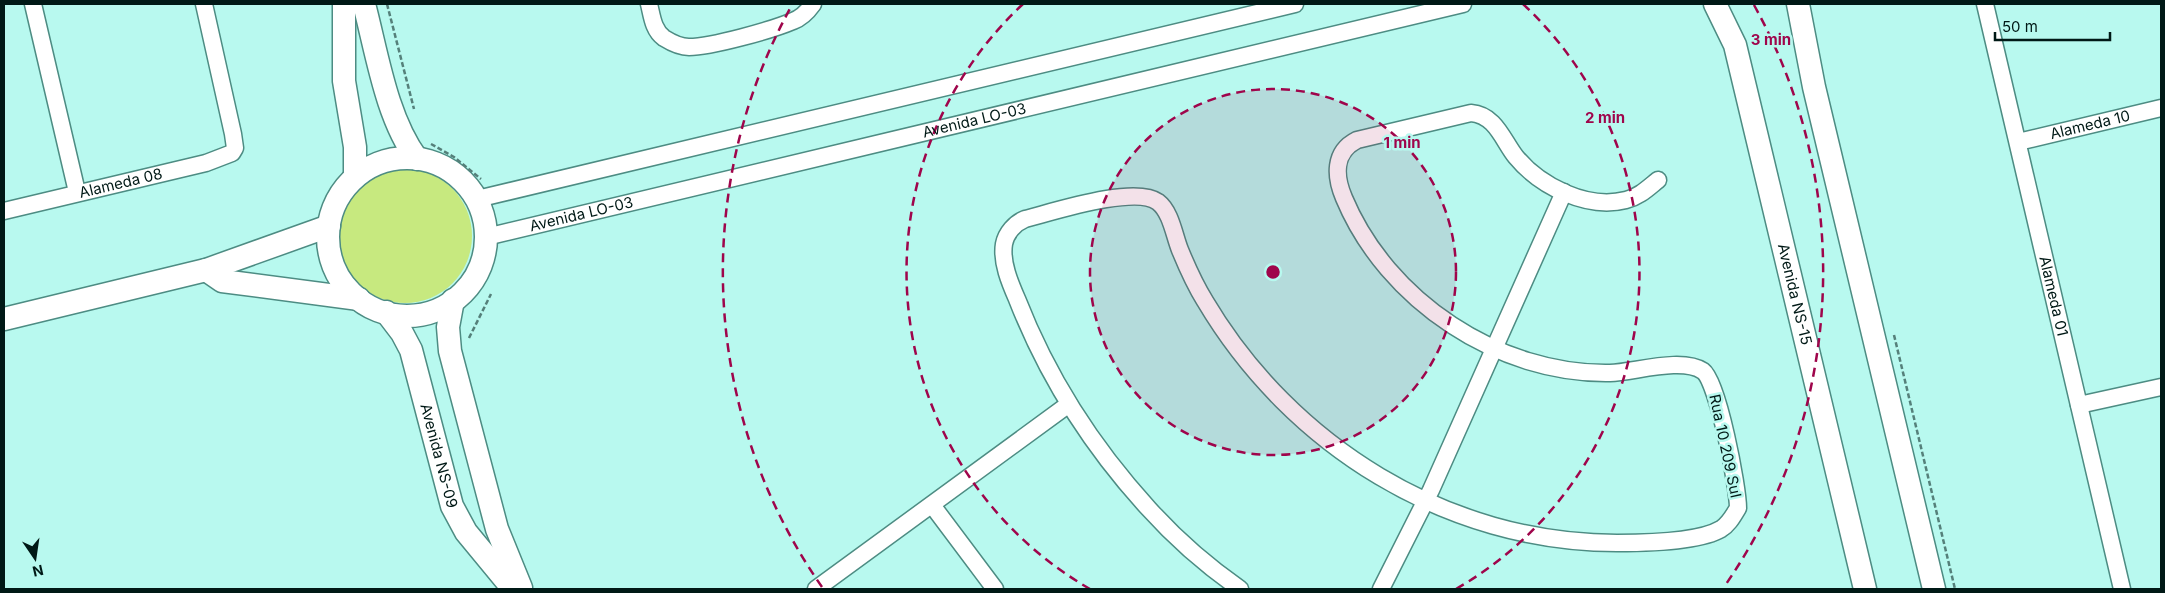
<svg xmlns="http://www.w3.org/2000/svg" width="2165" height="593" viewBox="0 0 2165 593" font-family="Inter,sans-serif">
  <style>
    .green { fill: #c7e97f }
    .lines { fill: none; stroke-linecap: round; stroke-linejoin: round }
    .street-casing { stroke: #4d8c83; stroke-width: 19 }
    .secondary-casing { stroke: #4d8c83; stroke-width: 25 }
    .path { stroke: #55807a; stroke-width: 2.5; stroke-dasharray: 5 2.5; stroke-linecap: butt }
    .street { stroke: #fff; stroke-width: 16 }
    .secondary { stroke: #fff; stroke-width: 22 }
    .ring { fill: none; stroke: #9f054b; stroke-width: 2.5; stroke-dasharray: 9 6 }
    .labels { text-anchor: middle; stroke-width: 5; stroke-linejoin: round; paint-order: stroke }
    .street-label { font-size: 15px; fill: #001916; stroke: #b8f9ef }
    .centre { fill: #9f054b; stroke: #b8f9ef; stroke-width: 2.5 }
    .ring-label { font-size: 15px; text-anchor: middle; font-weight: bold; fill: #9f054b; stroke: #b8f9ef; stroke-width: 5; stroke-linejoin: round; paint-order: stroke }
  </style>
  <rect width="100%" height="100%" fill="#b8f9ef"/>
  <circle class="green" cx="405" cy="236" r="67"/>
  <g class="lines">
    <defs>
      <g id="street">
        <polyline points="33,4 77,192"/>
        <path d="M649 4C652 16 653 30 664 38 672 43 680 47 689 47 711 47 772 30 793 21 801 18 808 11 813 4"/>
        <path id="s1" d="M1985 4 2122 589"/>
        <path id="s2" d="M2018 142 2161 108"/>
        <polyline points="477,199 1295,4"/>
        <path id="s3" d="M4 211 206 163 232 153 235 148 233 134 204 4"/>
        <path id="s4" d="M486 237 1463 4"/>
        <polyline points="2079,405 2161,387"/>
        <polyline points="932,505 995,589"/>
        <polyline points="816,589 1069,404"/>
        <path d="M1240 589C1207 566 1176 539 1149 509 1093 448 1047 376 1017 299 1010 283 1001 262 1004 244 1006 233 1015 223 1025 219 1053 212 1135 185 1158 202 1171 212 1174 235 1180 250 1187 267 1195 285 1205 301 1291 446 1447 543 1617 543 1643 543 1699 542 1721 529 1729 524 1733 516 1738 508 1738 487 1718 382 1703 371 1682 357 1635 372 1610 373 1499 375 1387 301 1344 198 1335 177 1333 152 1357 140L1471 113C1496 115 1503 141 1516 157 1540 186 1587 210 1626 200 1639 197 1648 188 1658 180"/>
        <polyline points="1381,589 1431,490 1564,192"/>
      </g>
      <g id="secondary">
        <polyline points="344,4 344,81 355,147 355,177"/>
        <path d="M364 4C377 53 386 117 417 159"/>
        <path id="s5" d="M1715 4 1735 45 1865 589"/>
        <polyline points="1798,4 1814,87 1934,589"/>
        <circle cx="407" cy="237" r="79"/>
        <polyline points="206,270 222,281 359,299"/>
        <polyline points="453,300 448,327 450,351 497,529 521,588"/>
        <path id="s6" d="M386 312 402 333 411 350 452 506 466 532 513 589"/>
        <polyline points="4,319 206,270 329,226"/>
      </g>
    </defs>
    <use href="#street" class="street-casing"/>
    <use href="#secondary" class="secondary-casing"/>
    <g class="path">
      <polyline points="387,4 414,109"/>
      <polyline points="431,144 454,157 481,179"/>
      <polyline points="1894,335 1955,589"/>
      <polyline points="469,338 491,294"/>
    </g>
    <use href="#street" class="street"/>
    <use href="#secondary" class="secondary"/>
  </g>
  <circle cx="1273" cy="272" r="183" fill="#9f054b" fill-opacity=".12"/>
  <g class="ring">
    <circle cx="1273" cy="272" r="183"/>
    <path d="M1090 589A366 366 0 0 1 1023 4M1523 4A366 366 0 0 1 1456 589"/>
    <path d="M822 587A550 550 0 0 1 792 5M1754 5A550 550 0 0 1 1724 587"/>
  </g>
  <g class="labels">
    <g class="street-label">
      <text dy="5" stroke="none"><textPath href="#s4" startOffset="502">Avenida LO-03</textPath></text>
      <text dy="5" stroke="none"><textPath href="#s2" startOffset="74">Alameda 10</textPath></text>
      <text dy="5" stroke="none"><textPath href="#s3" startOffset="120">Alameda 08</textPath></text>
      <text dy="5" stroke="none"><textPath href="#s4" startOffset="98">Avenida LO-03</textPath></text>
      <text dy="5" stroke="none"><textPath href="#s5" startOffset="302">Avenida NS-15</textPath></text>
      <text dy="5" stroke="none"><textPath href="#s1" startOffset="300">Alameda 01</textPath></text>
      <text transform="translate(1725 446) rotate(78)" y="5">Rua 10 209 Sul</text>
      <text dy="5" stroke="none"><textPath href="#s6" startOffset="155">Avenida NS-09</textPath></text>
    </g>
  </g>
  <circle cx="1273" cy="272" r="8" class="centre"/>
  <g class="ring-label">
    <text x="1771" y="45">3 min</text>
    <text x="1605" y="123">2 min</text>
    <text x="1402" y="148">1 min</text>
  </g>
  <rect width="2165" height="593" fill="none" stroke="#001916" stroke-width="10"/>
  <g transform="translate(35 558) rotate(167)" stroke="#b8f9ef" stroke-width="4" paint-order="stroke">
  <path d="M0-4L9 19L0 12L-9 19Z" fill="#001916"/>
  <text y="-8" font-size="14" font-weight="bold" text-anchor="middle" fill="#001916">N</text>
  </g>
  <path d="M1995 32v8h115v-8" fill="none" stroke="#001916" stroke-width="2.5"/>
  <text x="2002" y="32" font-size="15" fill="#001916" stroke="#b8f9ef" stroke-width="4" paint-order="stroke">50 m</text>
</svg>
